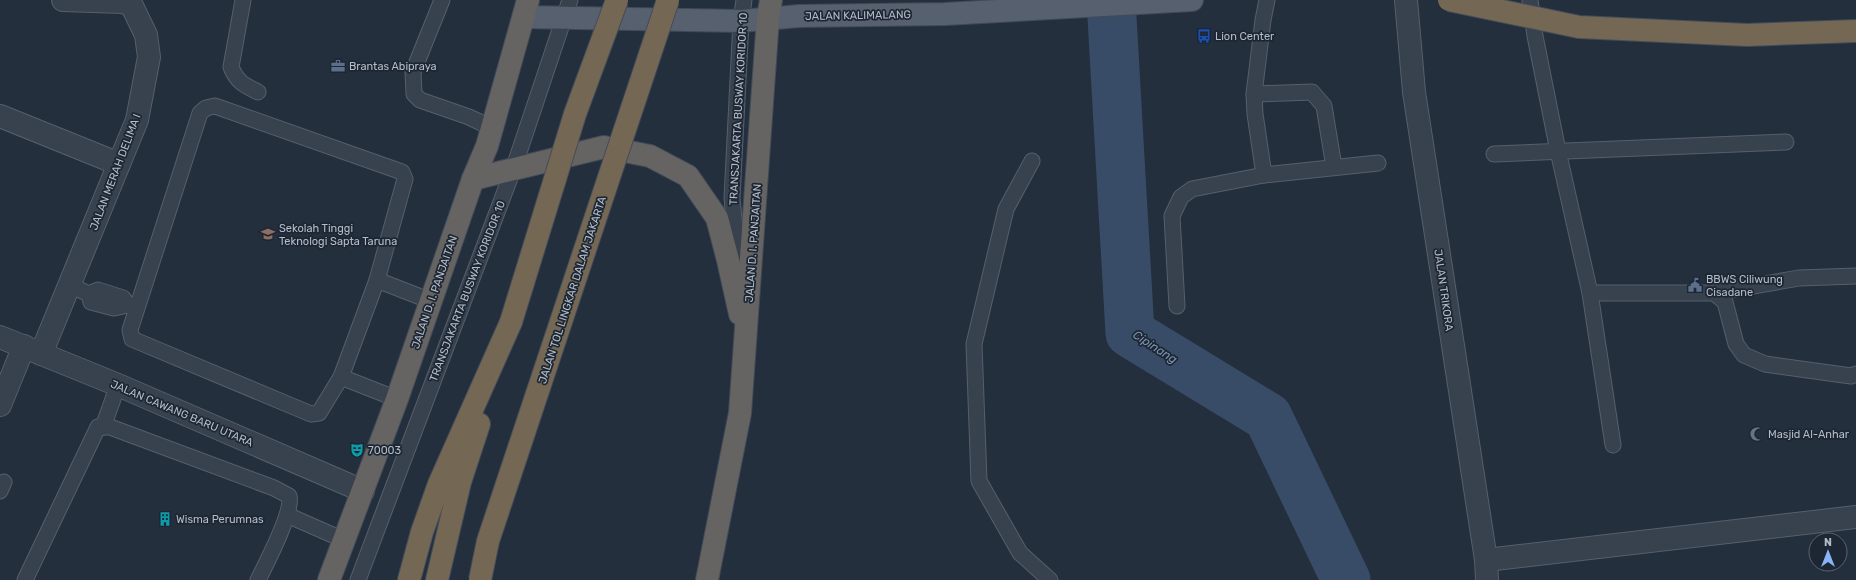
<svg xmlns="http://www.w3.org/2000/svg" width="1856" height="580" viewBox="0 0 1856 580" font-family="Rubik,sans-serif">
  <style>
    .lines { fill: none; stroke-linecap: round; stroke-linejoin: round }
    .river { stroke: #394c67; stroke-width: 49 }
    .service-casing { stroke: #565f6c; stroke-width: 17 }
    .minor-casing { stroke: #565f6c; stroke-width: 24 }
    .primary-casing { stroke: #414a57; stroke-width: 24 }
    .trunk-casing { stroke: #434c59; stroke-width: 24 }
    .motorway-casing { stroke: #434c59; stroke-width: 24 }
    .service { stroke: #38414e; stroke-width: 15 }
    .minor { stroke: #38414e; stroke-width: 22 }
    .primary { stroke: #56606e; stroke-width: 22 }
    .trunk { stroke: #656462; stroke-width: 22 }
    .motorway { stroke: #746855; stroke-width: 22 }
    .motorway-bridge-casing { stroke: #434c59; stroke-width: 24; stroke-linecap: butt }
    .motorway-bridge { stroke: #746855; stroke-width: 22 }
    .labels { text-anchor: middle; stroke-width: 3.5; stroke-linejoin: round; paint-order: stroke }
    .street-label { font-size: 11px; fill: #b4bcc9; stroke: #1d2633 }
    .poi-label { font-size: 11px; fill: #b4bcc9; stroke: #1d2633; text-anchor: start }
    .water-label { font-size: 12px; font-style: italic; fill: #7c92b1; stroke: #1d2633 }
  </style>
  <rect width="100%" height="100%" fill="#242f3e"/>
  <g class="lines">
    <polyline class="river" points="1111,0 1130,333 1268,417 1346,580"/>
    <defs>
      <g id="service">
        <path d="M243 0 231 67C237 82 244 85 258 92"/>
        <polyline points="442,0 413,72 414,94 420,100 469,117 492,128"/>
        <polyline points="1530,0 1535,36 1558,151 1590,293 1613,445"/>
        <polyline points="1254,94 1312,92 1324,106 1334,167"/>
        <polygon points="215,106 402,172 405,179 377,280 341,377 319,413 311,414 132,339 130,330 200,113 206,108"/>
        <polyline points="1494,154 1786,142"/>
        <polyline points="1032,161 1006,209 974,344 979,481 1020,553 1050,580"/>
        <polyline points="1264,175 1255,114 1254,94 1263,20 1267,0"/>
        <polyline points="739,272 732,198 741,21 744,0"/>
        <polyline points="377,280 431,301"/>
        <polyline points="69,285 89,294 98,290 123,298 128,305"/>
        <polyline points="1590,293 1714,293 1725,302 1736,344 1744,355 1765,364 1851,376 1856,374"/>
        <polyline points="1714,293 1799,278 1856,276"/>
        <polyline points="89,294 91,302 114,308 128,305 136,308"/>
        <polyline points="1177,306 1172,216 1181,197 1192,189 1264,175 1378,163"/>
        <polyline points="341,377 397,399"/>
        <polyline points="103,427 118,385"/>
        <polyline points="0,491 4,482"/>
        <polyline points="287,515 344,540"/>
        <path d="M25 580 98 427H110L274 488 289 496C294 510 266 564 258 580"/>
        <polyline points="358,580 513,170 570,0"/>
      </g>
      <g id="minor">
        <polyline points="1406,0 1414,92 1486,560 1487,580"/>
        <polyline points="0,116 119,164"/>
        <polyline points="0,337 118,385 363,491"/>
        <polyline points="41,354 137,120 149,57 146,35 132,6 124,2 63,0"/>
        <polyline points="0,405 24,346"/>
        <polyline points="1486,560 1856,517"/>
      </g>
      <polyline id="primary" points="524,17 741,21 799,16 945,14 1192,0"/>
      <g id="trunk">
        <polyline points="473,179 604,147 650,156 688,176 717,218 728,260 740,314"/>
        <polyline points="329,580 397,399 473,179 487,146 528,0"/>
        <polyline points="707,580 740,413 768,18 771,0"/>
      </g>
      <g id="motorway">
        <polyline points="409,580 422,532 439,484 511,322"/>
        <polyline points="437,580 460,482 479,424"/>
      </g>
    </defs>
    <use href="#service" class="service-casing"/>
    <use href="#minor" class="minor-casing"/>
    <use href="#primary" class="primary-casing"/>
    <use href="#trunk" class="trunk-casing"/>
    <use href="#motorway" class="motorway-casing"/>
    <use href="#service" class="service"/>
    <use href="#minor" class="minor"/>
    <use href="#primary" class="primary"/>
    <use href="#trunk" class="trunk"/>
    <use href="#motorway" class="motorway"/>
    <defs>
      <g id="motorway-bridge">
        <polyline points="1449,0 1579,27 1747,35 1856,31"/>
        <polyline points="511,322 575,114 617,0"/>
        <polyline points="480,580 488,541 668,0"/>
      </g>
    </defs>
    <use href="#motorway-bridge" class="motorway-bridge-casing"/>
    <use href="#motorway-bridge" class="motorway-bridge"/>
  </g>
  <defs>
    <symbol id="bus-bare" viewBox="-9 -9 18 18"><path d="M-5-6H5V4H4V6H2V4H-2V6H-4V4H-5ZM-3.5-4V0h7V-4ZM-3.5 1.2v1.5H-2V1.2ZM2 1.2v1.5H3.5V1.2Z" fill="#1a4fb4" stroke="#1d2633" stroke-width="2.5" paint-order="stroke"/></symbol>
    <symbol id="office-bare" viewBox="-9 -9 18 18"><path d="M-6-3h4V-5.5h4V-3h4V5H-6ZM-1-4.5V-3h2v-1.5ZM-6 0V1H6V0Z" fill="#5c6f8a" stroke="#1d2633" stroke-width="2.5" paint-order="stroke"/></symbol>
    <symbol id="university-bare" viewBox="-9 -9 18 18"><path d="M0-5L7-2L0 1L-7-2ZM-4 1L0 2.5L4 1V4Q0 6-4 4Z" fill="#8d6e63" stroke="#1d2633" stroke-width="2.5" paint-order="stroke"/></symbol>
    <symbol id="civic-bare" viewBox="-9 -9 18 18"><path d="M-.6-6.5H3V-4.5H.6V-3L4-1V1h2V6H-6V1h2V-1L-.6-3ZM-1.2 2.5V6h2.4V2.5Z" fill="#5c6f8a" stroke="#1d2633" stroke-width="2.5" paint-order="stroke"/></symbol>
    <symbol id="mosque-bare" viewBox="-9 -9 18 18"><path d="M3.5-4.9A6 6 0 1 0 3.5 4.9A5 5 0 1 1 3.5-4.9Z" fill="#6b7280" stroke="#1d2633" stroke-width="2.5" paint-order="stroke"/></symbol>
    <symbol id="theatre-bare" viewBox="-9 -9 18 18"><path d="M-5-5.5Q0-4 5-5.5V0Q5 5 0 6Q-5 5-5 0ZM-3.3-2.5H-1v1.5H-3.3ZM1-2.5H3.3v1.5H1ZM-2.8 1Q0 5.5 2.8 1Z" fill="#0f9aa8" stroke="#1d2633" stroke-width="2.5" paint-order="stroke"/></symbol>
    <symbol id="building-bare" viewBox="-9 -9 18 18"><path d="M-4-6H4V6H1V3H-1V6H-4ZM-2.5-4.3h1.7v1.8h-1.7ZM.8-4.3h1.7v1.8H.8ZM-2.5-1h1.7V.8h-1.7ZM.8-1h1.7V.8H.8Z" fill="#0f9aa8" stroke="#1d2633" stroke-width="2.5" paint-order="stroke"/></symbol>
  </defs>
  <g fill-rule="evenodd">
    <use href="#bus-bare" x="1194" y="26" width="20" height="20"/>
    <use href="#office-bare" x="328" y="56" width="20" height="20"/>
    <use href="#university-bare" x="258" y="224" width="20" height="20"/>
    <use href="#civic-bare" x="1685" y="275" width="20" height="20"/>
    <use href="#mosque-bare" x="1747" y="424" width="20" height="20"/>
    <use href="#theatre-bare" x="347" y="440" width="20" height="20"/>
    <use href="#building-bare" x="155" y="509" width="20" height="20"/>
  </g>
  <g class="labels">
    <g class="street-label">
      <text transform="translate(858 15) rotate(-1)" y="4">JALAN KALIMALANG</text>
      <text transform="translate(738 109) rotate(-87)" y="4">TRANSJAKARTA BUSWAY KORIDOR 10</text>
      <text transform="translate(115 172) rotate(-69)" y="4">JALAN MERAH DELIMA I</text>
      <text transform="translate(753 243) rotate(-86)" y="4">JALAN D. I. PANJAITAN</text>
      <text transform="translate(572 290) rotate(-72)" y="4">JALAN TOL LINGKAR DALAM JAKARTA</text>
      <text transform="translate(1444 290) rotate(82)" y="4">JALAN TRIKORA</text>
      <text transform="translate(467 291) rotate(-69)" y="4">TRANSJAKARTA BUSWAY KORIDOR 10</text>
      <text transform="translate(434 292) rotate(-71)" y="4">JALAN D. I. PANJAITAN</text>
      <text transform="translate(182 413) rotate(23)" y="4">JALAN CAWANG BARU UTARA</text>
    </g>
    <g class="poi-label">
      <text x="1215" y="40">Lion Center</text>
      <text x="349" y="70">Brantas Abipraya</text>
      <text x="279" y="232">Sekolah Tinggi<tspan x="279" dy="13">Teknologi Sapta Taruna</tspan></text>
      <text x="1706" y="283">BBWS Ciliwung<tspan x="1706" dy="13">Cisadane</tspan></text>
      <text x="1768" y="438">Masjid Al-Anhar</text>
      <text x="368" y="454">70003</text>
      <text x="176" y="523">Wisma Perumnas</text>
    </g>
    <g class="water-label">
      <text transform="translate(1155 347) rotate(33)" y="4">Cipinang</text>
    </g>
  </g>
  <g transform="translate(1828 552)"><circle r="19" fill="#1d2633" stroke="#59626f"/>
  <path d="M0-3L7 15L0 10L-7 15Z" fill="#8ab4f8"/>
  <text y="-6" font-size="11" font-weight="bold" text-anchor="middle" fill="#b4bcc9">N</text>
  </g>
</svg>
